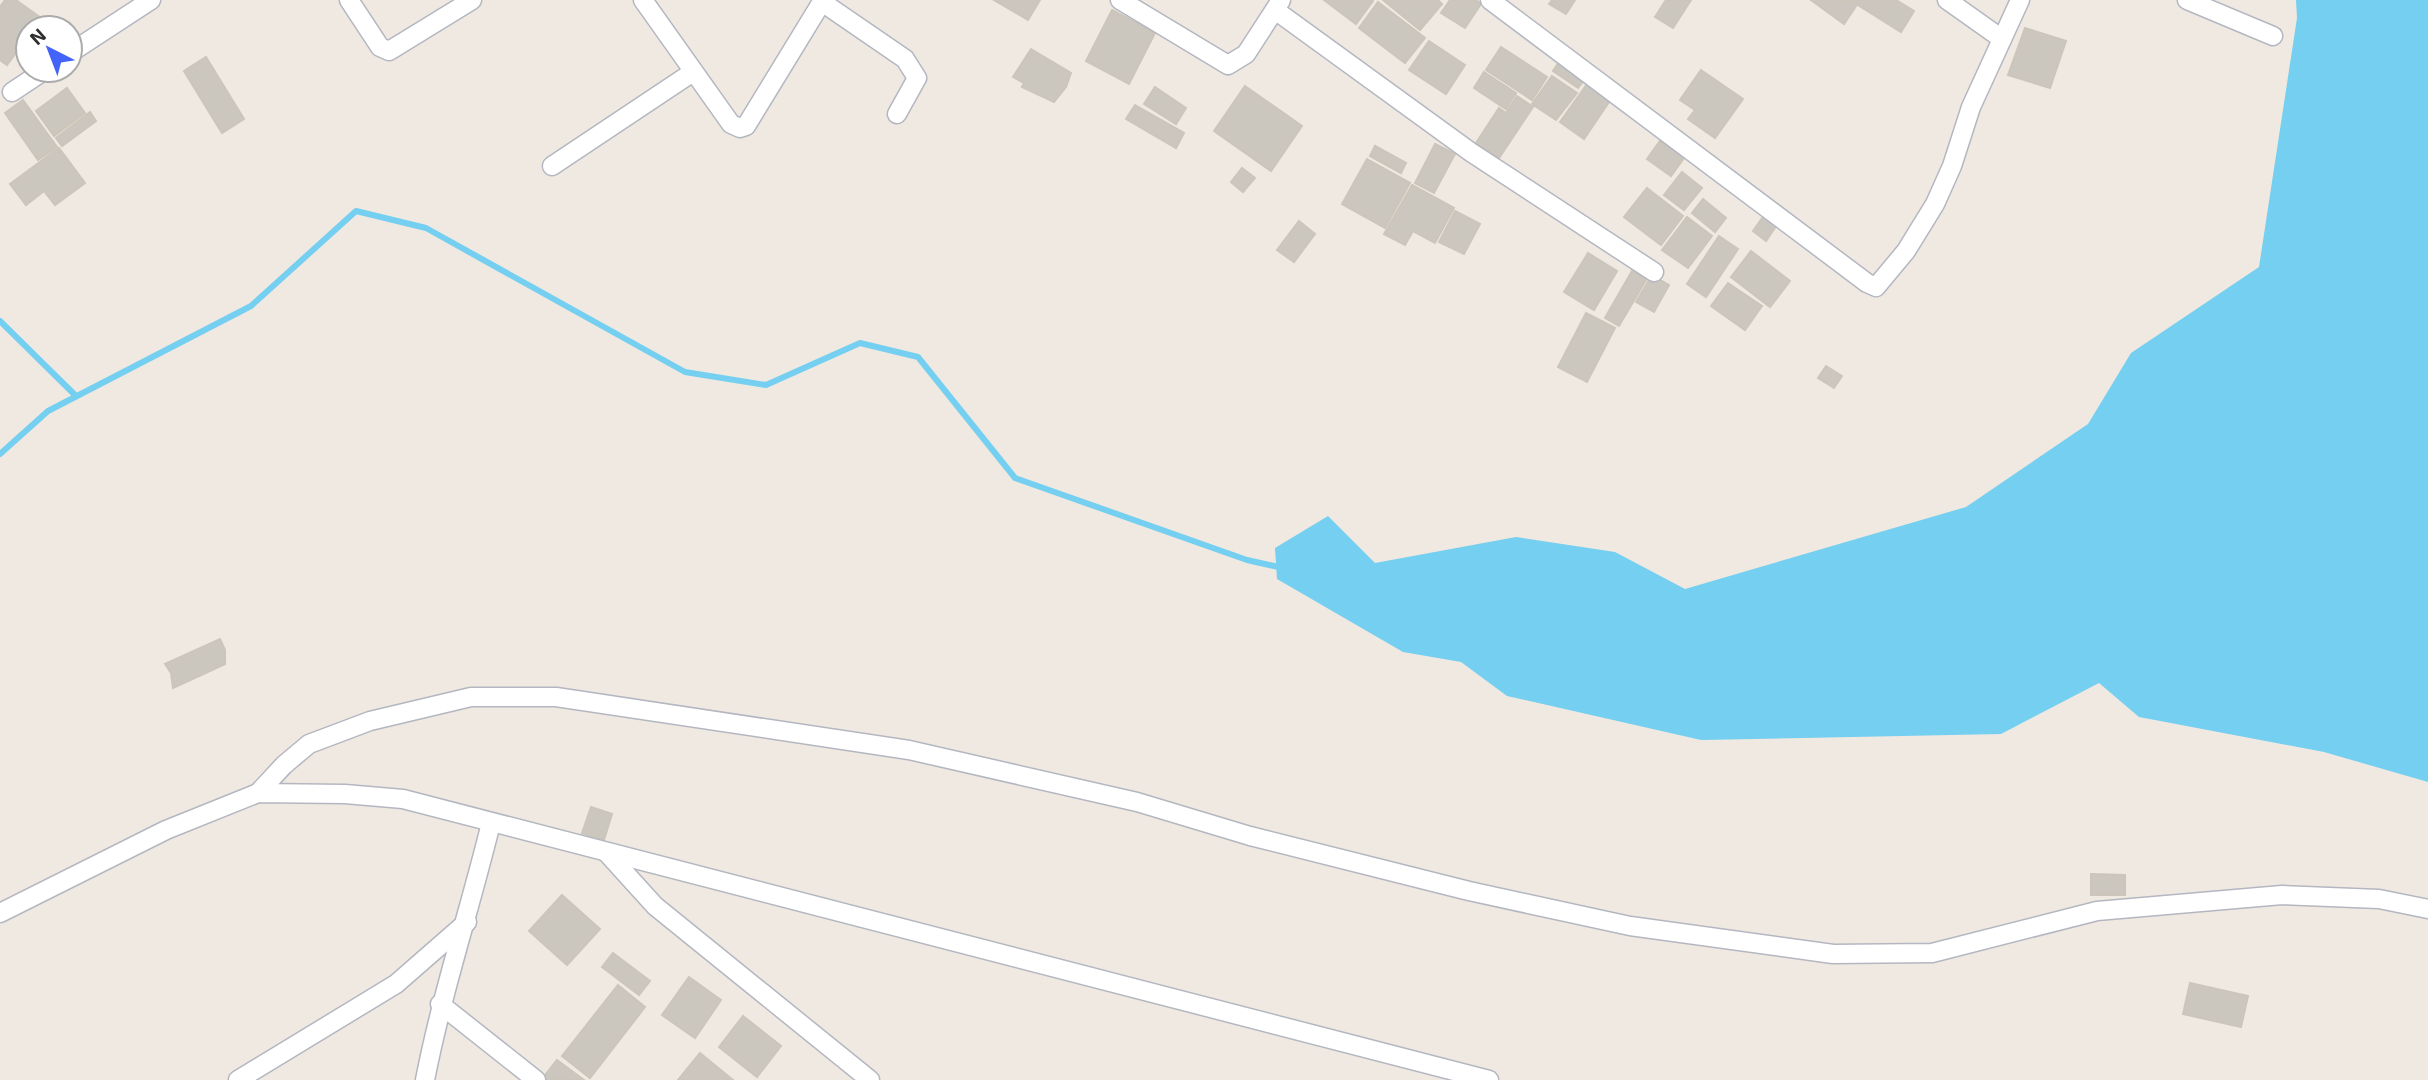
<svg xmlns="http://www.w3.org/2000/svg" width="2428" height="1080" viewBox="0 0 2428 1080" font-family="'Exo 2',sans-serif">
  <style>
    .water { fill: #75cff0 }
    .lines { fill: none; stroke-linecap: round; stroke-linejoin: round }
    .stream { stroke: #75cff0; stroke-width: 6 }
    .building { fill: #cbc7bf; stroke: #cbc5ba; stroke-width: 2 }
    .minor-casing { stroke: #b4b7c1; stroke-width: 21 }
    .minor { stroke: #fff; stroke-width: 18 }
  </style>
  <rect width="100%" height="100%" fill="#efe9e1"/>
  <polygon class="water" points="2296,0 2428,0 2428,782 2324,752 2139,717 2099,683 2001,734 1701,740 1507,696 1461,662 1403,652 1277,579 1275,548 1328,516 1375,563 1516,537 1615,552 1685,589 1966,507 2088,424 2131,353 2259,267 2297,18"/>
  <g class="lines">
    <g class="stream">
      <polyline points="0,321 76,396"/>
      <polyline points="0,454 48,411 251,306 356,211 426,228 685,372 766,385 860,343 918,357 1015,478 1247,560 1283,568"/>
    </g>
  </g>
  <g class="building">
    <polygon points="5,0 16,0 41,18 34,28 28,28 28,36 7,65 0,60 0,7"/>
    <polygon points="994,0 1040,0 1028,20"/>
    <polygon points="1324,0 1372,0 1373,1 1356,24"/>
    <polygon points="1383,0 1438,0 1442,4 1420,30"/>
    <polygon points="1450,0 1476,0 1481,4 1465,28 1441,13"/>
    <polygon points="1552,0 1575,0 1566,14 1549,4"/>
    <polygon points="1666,0 1691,0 1673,28 1655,17"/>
    <polygon points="1811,0 1847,0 1856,6 1844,24"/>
    <polygon points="1850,0 1896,0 1914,11 1901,32"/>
    <polygon points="1378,2 1425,38 1405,63 1359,28"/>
    <polygon points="1112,10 1155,33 1129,84 1086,61"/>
    <polygon points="2025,28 2066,41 2050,88 2008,75"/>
    <polygon points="1429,41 1465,65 1446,94 1409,70"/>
    <polygon points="1501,47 1547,77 1532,100 1486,70"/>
    <polygon points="1031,49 1071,73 1066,87 1054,102 1022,87 1024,83 1013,77"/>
    <polygon points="206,57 244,119 222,133 184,71"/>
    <polygon points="1561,59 1587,76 1578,88 1553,71"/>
    <polygon points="1701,70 1743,99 1715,138 1688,119 1695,110 1680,100"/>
    <polygon points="1484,72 1516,93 1506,109 1474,88"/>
    <polygon points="1552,76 1577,93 1556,120 1532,104"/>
    <polygon points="1590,80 1613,96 1584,139 1560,122"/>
    <polygon points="1245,86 1302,126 1271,171 1214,131"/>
    <polygon points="1155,87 1186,108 1176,124 1144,104"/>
    <polygon points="67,88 85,113 54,136 36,111"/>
    <polygon points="1517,96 1533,107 1499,158 1476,143 1499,108 1506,113"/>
    <polygon points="23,100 57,147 38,160 5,113"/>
    <polygon points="1135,105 1184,133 1176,148 1126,119"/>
    <polygon points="90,112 96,121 62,146 56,138"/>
    <polygon points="1660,141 1684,158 1671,176 1647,159"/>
    <polygon points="1435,144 1455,154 1434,193 1415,183"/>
    <polygon points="1375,146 1406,163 1401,173 1370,156"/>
    <polygon points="59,148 85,183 55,205 44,191 26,205 10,184"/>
    <polygon points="1367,159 1410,183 1385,228 1342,204"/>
    <polygon points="1242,168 1255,178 1243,192 1231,182"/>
    <polygon points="1682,172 1702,188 1684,210 1664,195"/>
    <polygon points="1412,185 1454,208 1435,243 1413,231 1405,245 1384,234"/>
    <polygon points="1647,188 1683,216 1661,245 1624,217"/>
    <polygon points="1703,199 1726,218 1715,232 1692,213"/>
    <polygon points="1455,211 1480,224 1464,254 1439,242"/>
    <polygon points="1765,214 1778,223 1766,241 1753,231"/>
    <polygon points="1687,217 1712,236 1688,268 1662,250"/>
    <polygon points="1299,221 1315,234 1294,262 1277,250"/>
    <polygon points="1719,236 1738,249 1706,297 1687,284"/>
    <polygon points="1751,251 1790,281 1770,307 1731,277"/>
    <polygon points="1588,253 1617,271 1594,310 1564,292"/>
    <polygon points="1632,271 1646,280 1619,326 1605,318"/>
    <polygon points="1652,275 1669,285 1654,312 1636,302"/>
    <polygon points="1728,283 1762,306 1745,330 1711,306"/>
    <polygon points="1586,313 1615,328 1587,382 1558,367"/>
    <polygon points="1826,366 1842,376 1834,388 1818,378"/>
    <polygon points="220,639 225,650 225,664 173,688 171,673 165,664"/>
    <polygon points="591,807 612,814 604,840 582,833"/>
    <polygon points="2091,874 2125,875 2125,895 2091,895"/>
    <polygon points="562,895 600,929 567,965 529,931"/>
    <polygon points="613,953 650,981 639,995 602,967"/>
    <polygon points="689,977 721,1000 695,1038 662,1015"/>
    <polygon points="2190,983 2248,996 2241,1027 2183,1014"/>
    <polygon points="618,985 645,1007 590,1078 562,1056"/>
    <polygon points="743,1016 781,1046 757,1077 719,1047"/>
    <polygon points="700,1053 733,1080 678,1080"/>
    <polygon points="557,1060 584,1080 542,1079"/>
  </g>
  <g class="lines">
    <defs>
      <g id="minor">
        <polyline points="349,0 380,47 389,51 472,0"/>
        <polyline points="643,0 731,124 740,128 746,126 823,0"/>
        <polyline points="1120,0 1228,65 1246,54 1281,0"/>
        <polyline points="1490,0 1867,283 1876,287 1906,251 1935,204 1952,166 1971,107 2020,0"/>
        <polyline points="1947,0 2002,39"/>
        <polyline points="2187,0 2273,36"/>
        <polyline points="822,2 905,59 917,78 897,114"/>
        <polyline points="1275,10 1472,153 1654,272"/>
        <polyline points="70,53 151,0"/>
        <polyline points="12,92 45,70"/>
        <polyline points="552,166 693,72"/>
        <polyline points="258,793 284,765 309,744 370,721 471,697 556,697 909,750 1137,802 1250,836 1469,891 1630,926 1833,954 1932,953 2097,911 2282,895 2379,899 2428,909"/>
        <polyline points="607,853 655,906 870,1080"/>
        <polyline points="0,913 166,830 258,793 345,794 403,799 1489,1080"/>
        <polyline points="440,1004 536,1080"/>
        <polyline points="238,1080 396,984 467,922"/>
        <path d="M425 1080C442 993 470 909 491 823"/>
      </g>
    </defs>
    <use href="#minor" class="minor-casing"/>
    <use href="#minor" class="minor"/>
  </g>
  <g transform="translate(49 49) rotate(318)"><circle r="33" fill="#ffffff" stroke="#ababab" stroke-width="2"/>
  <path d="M0-5L12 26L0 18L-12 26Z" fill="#4264fb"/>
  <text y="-10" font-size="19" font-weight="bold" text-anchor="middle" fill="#2e2e2e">N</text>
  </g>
</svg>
